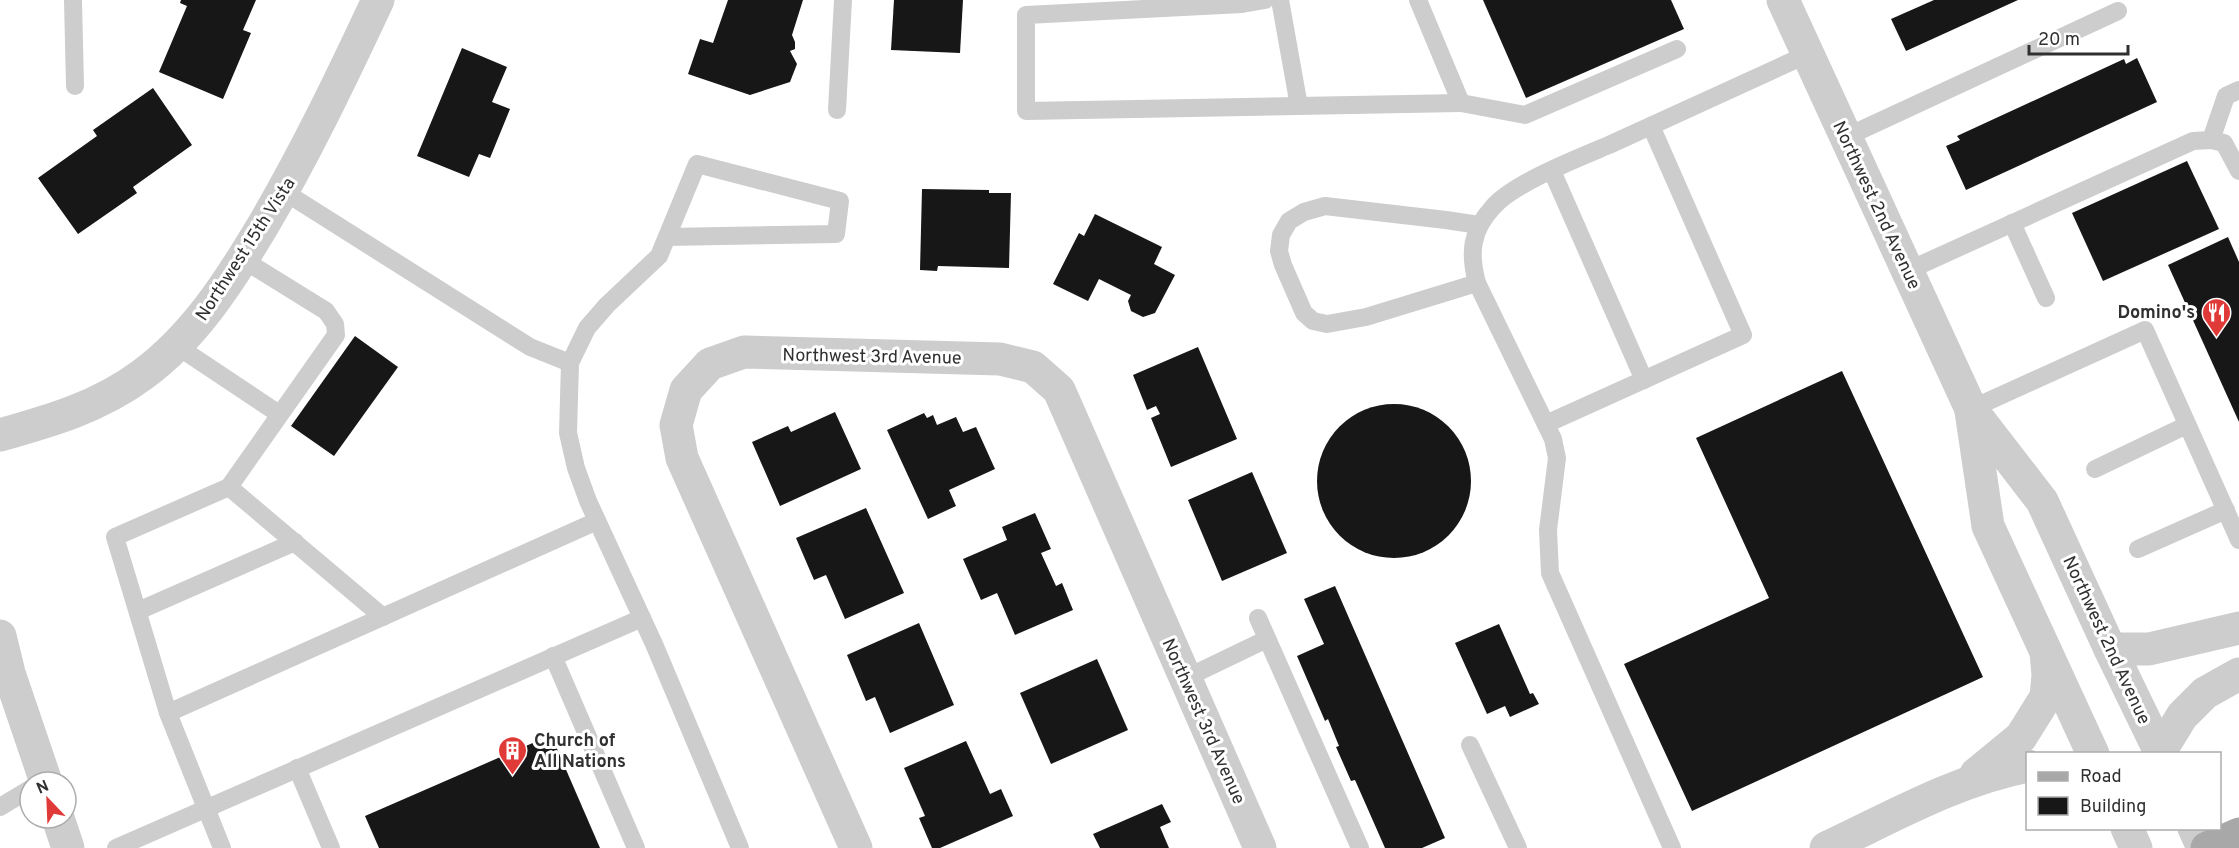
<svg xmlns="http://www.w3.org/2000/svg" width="2239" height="848" viewBox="0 0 2239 848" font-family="Overpass,sans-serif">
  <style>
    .building { fill: #171717 }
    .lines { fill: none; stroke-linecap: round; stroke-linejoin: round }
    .service { stroke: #cdcdcd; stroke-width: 18 }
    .minor { stroke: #cdcdcd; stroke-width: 33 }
    .tertiary { stroke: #cdcdcd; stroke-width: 33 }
    .primary { stroke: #a8a8a8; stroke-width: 33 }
    .labels { text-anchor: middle; stroke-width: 6; stroke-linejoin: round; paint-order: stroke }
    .street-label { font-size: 18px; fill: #303030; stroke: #fff }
    .poi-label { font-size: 18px; font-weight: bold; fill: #303030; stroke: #fff; text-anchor: end }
  </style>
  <rect width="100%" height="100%" fill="#fff"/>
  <g class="building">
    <polygon points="181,0 256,0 243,30 251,33 223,99 159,72 187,6 180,3"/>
    <polygon points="728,0 803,0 792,35 795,42 795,49 790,51 797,64 790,82 750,95 688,74 700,39 713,43"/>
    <polygon points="894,0 963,0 960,53 891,50"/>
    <polygon points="1483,0 1671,0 1684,29 1526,98"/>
    <polygon points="1934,0 2018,0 1906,51 1891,19"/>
    <polygon points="462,48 507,67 492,102 510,109 490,158 479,154 469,177 417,156"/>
    <polygon points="2137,58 2157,102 1966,190 1946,146 1960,140 1957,136 2124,59 2126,64"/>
    <polygon points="153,88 192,145 133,187 137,193 78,234 38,178 97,136 93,130"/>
    <polygon points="2187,161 2219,229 2103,281 2072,213"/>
    <polygon points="922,189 989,190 989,193 1011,193 1009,268 938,266 937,271 920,270"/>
    <polygon points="1095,214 1162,247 1154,264 1175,275 1155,313 1143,317 1131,311 1128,301 1131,295 1099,279 1088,301 1053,284 1079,233 1084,236"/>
    <polygon points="2228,237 2239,262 2239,422 2168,265"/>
    <polygon points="355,336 398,367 334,456 291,426"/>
    <polygon points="1198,347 1237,439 1171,467 1151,418 1160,414 1156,406 1147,410 1133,375"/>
    <polygon points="1842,371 1983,677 1692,811 1624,664 1769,598 1696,438"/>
    <circle cx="1394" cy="481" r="77"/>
    <polygon points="835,412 861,469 780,506 752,442 788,426 791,432"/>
    <polygon points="924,413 927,418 933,415 937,425 956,417 963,432 976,427 995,469 949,490 956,506 928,519 887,430"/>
    <polygon points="1252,472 1287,553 1222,581 1188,500"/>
    <polygon points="866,508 904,593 845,619 826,575 814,580 796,538"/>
    <polygon points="1035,513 1051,549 1041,553 1056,586 1062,583 1073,610 1015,635 997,593 981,600 963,559 1007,540 1002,527"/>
    <polygon points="1335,586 1445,838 1422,848 1385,848 1355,780 1351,781 1336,747 1339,746 1328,719 1325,721 1297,656 1324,644 1304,599"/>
    <polygon points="919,623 954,705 890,733 875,697 866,701 847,655"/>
    <polygon points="1499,624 1530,694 1533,693 1539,704 1510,717 1505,706 1487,714 1455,643"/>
    <polygon points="1097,659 1128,730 1051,764 1020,693"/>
    <polygon points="551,735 600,848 379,848 365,816"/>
    <polygon points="966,741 990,794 1001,789 1013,816 940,848 932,848 919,818 925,816 904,768"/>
    <polygon points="1162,804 1171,822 1160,827 1169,848 1100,848 1093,834"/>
  </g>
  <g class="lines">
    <g class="service">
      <polyline points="73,0 75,86"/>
      <polyline points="1265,0 1242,4 1026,15 1026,111 1461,103 1418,0"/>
      <polyline points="1280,0 1299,106"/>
      <polyline points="1461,103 1525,115 1677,49"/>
      <polyline points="837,110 843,0"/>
      <polyline points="1846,137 2118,11"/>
      <polyline points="2211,140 2226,96 2239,90"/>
      <polyline points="1552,171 1644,380"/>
      <polyline points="283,191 530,347 570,363"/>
      <polyline points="2012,223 2046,298"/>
      <polyline points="667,237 836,234 840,201 697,164 659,256 607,305 587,328 570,363 568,433 576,468 588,501 654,644 740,848"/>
      <polyline points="242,259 326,311 335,324 336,335 229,487 383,617"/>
      <polyline points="1907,271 2193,141 2211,140 2224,143 2239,171"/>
      <polyline points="1477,283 1366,317 1327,324 1313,321 1304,313 1283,265 1279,251 1281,235 1289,221 1304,212 1325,206 1446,220 1479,225"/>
      <polyline points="177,346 279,414"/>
      <polyline points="1971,409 2145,330 2239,540"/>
      <polyline points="1546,424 1743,335 1651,126"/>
      <polyline points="2095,469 2187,425"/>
      <polyline points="2138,549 2226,510"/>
      <polyline points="138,611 295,542"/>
      <polyline points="1258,618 1360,848"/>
      <polyline points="553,656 636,848"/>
      <polyline points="1186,678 1267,639"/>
      <polyline points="168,713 115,537 229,487"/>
      <polyline points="1470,745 1518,848"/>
      <polyline points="297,768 331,848"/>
      <polyline points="0,807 30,789"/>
      <polyline points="116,848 642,618"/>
      <polyline points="222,848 168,713 597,521"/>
      <path d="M1672 848 1550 573 1548 530 1557 458 1553 439 1477 283C1469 253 1471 231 1493 207 1514 183 1578 158 1609 145 1675 115 1741 84 1808 54"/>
    </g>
    <g class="minor">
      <path d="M0 435C50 421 99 407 142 375 194 337 229 282 262 227 305 154 342 77 378 0"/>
      <polyline points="2110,649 2149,649 2239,628"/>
      <polyline points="2160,752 2182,716 2205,693 2239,674"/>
      <polyline points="1976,774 2021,737 2046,697 2048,675 2046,652"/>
      <polyline points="856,848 682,458 676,425 686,390 710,364 744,352 1000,359 1033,367 1059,390 1260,848"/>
      <path d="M1826 848C1892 817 1956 780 2028 766"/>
    </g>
    <g class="tertiary">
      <polyline points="1783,0 1971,409 2042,501 2110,649 2161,754"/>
      <polyline points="1971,411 1988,526 2093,754"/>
      <polyline points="0,636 9,673 46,782"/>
      <polyline points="58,818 68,848"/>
      <polyline points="2127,828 2136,848"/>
      <polyline points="2194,828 2203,848"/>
    </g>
    <polyline class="primary" points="2207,848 2239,834"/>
  </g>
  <defs>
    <symbol id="restaurant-pin" viewBox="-11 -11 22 30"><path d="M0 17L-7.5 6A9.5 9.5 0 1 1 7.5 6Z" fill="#e03a38" stroke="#fff"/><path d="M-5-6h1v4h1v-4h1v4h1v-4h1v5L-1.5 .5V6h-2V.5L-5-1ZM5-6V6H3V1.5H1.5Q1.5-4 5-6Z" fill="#fff"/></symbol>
    <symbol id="building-pin" viewBox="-11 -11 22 30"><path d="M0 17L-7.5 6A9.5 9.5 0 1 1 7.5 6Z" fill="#e03a38" stroke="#fff"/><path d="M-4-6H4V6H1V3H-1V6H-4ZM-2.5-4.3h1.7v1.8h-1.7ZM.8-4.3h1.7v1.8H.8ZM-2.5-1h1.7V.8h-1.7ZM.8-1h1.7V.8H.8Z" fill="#fff"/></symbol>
  </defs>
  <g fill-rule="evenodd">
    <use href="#restaurant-pin" x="2200" y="296" width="33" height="45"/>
    <use href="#building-pin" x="496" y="734" width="33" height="45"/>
  </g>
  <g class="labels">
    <g class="street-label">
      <text transform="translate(1877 205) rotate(65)" y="6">Northwest 2nd Avenue</text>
      <text transform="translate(245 249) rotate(-57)" y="6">Northwest 15th Vista</text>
      <text transform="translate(872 356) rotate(1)" y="6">Northwest 3rd Avenue</text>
      <text transform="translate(2107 640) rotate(65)" y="6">Northwest 2nd Avenue</text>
      <text transform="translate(1204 721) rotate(66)" y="6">Northwest 3rd Avenue</text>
    </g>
    <g class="poi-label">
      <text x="2195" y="318">Domino's</text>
      <text x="534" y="746" text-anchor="start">Church of<tspan x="534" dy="21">All Nations</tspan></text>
    </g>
  </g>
  <rect x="2026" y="752" width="195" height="78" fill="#ffffff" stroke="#acacac" stroke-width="1.5"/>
  <rect x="2038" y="772" width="30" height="9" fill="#a8a8a8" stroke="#acacac" stroke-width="1.5"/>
  <text x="2080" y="782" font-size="18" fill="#303030">Road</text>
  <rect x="2038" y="797" width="30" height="18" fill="#171717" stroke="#acacac" stroke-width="1.5"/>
  <text x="2080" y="812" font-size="18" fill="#303030">Building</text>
  <g transform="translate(48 800) rotate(337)"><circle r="28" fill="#ffffff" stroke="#acacac" stroke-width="1.5"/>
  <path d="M0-4.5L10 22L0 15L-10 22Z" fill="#e03a38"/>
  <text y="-9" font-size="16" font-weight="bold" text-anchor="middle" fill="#303030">N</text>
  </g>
  <path d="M2029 45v9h99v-9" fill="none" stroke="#303030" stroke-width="3"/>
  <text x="2038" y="45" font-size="18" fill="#303030" stroke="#ffffff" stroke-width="4.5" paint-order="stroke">20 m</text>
</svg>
